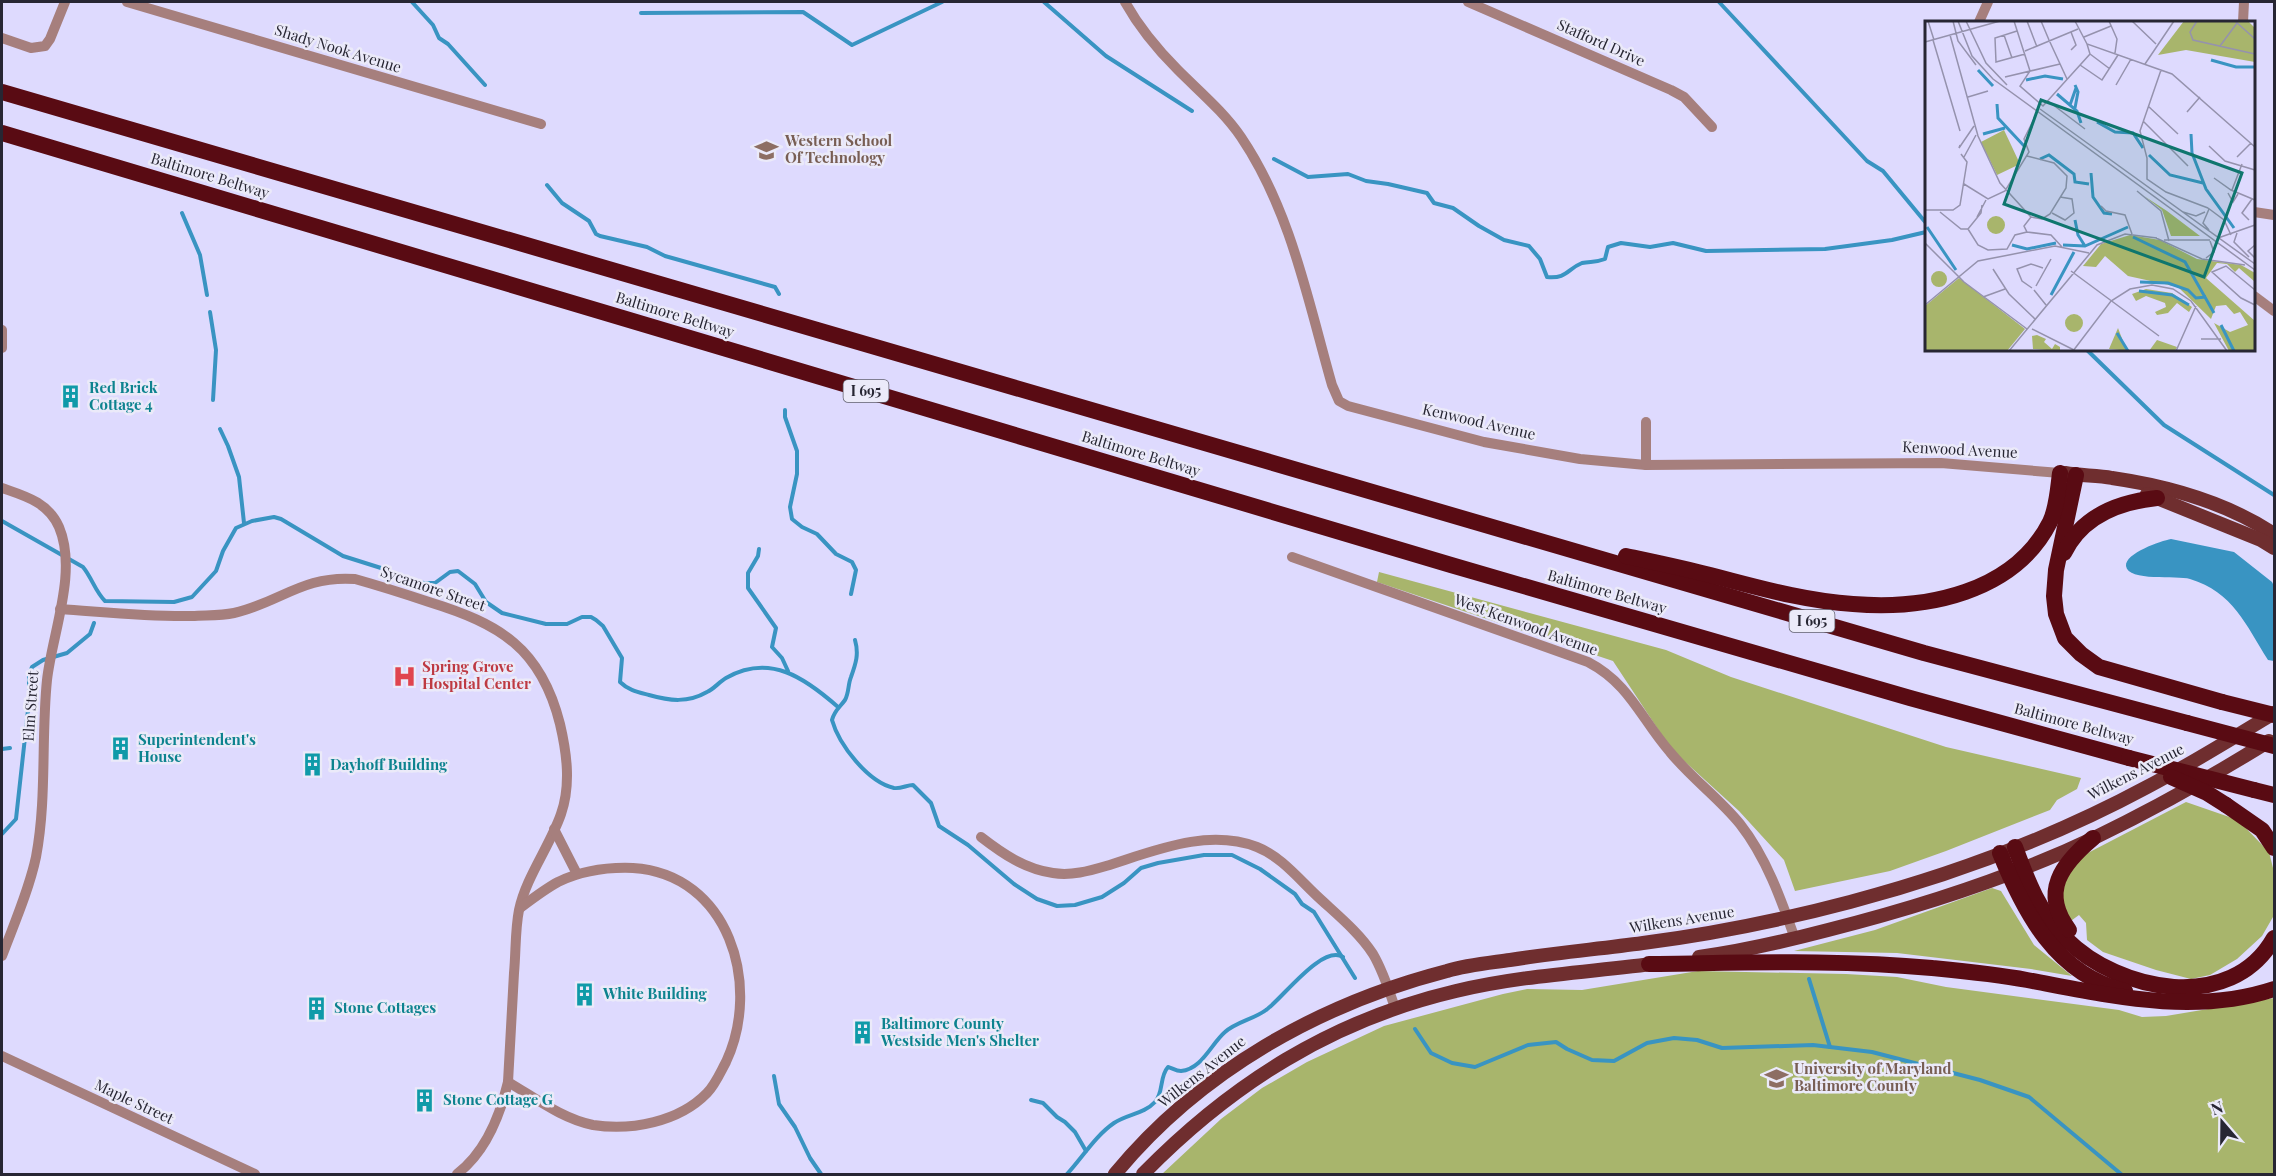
<svg xmlns="http://www.w3.org/2000/svg" width="2276" height="1176" viewBox="0 0 2276 1176" font-family="'Playfair Display',serif">
  <style>
    .green { fill: #a8b56c }
    .water { fill: #3994c2 }
    .lines { fill: none; stroke-linecap: round; stroke-linejoin: round }
    .stream { stroke: #3994c2; stroke-width: 4 }
    .minor { stroke: #a67f7d; stroke-width: 10 }
    .major { stroke: #6f2e2f; stroke-width: 14 }
    .highway { stroke: #590b13; stroke-width: 16 }
    .highway-bridge { stroke: #590b13; stroke-width: 16 }
    .labels { text-anchor: middle; stroke-width: 5; stroke-linejoin: round; paint-order: stroke }
    .shield { fill: #ebeaf9; stroke: #62616e; stroke-width: 1.5 }
    .shield-label { font-size: 14px; font-weight: bold; fill: #272633 }
    .street-label { font-size: 15px; fill: #272633; stroke: #ebeaf9 }
    .education-label { font-size: 15px; font-weight: bold; fill: #785e54; stroke: #ebeaf9; text-anchor: start }
    .culture-label { font-size: 15px; font-weight: bold; fill: #0d838f; stroke: #ebeaf9; text-anchor: start }
    .health-label { font-size: 15px; font-weight: bold; fill: #be3a42; stroke: #ebeaf9; text-anchor: start }
    .inset-river { fill: none; stroke: #3994c2; stroke-width: 3 }
    .inset-road { fill: none; stroke: #9592ad; stroke-width: 1.5 }
    .view { fill: #0f766e; fill-opacity: 0.15; stroke: #0f766e; stroke-width: 3 }
    .inset-edge { fill: none; stroke: #272633; stroke-width: 3 }
  </style>
  <rect width="100%" height="100%" fill="#dedafe"/>
  <g class="green">
    <polygon points="1379,572 1666,650 1731,677 1946,747 2081,778 2077,789 2057,800 2050,810 1946,851 1890,871 1795,891 1784,860 1739,811 1671,749 1613,661 1377,582"/>
    <polygon points="2186,802 2238,820 2269,852 2274,872 2274,900 2273,917 2262,936 2237,959 2210,975 2191,979 2156,970 2103,952 2087,940 2086,923 2079,915 2068,923 2061,898 2068,872 2084,855"/>
    <polygon points="1992,888 2001,891 2034,945 2072,976 2031,969 1897,953 1794,951 1875,930"/>
    <polygon points="1698,971 1846,974 1897,977 1946,987 2119,1010 2142,1017 2166,1016 2274,998 2274,1174 1162,1174 1221,1119 1262,1088 1307,1062 1384,1026 1503,994 1527,989 1582,990"/>
  </g>
  <path class="water" d="M2171 539 2234 552 2272 582 2274 586V661L2268 660C2246 625 2233 592 2190 579 2177 575 2128 582 2126 566 2125 553 2161 541 2171 539Z"/>
  <g class="lines">
    <g class="stream">
      <polyline points="412,2 433,25 439,38 448,44 485,85"/>
      <polyline points="1044,2 1106,56 1192,111"/>
      <polyline points="1719,2 1867,161 1883,171 1926,223"/>
      <polyline points="641,13 803,12 852,45 942,2"/>
      <path d="M1274 159 1308 177 1348 174 1366 181 1388 184 1427 193 1434 203 1453 208 1479 226 1504 240 1529 246 1540 259 1547 277C1567 279 1567 269 1582 263 1590 261 1595 263 1605 259L1608 247 1621 243 1650 247 1673 243 1706 251 1825 249 1892 240 1926 232"/>
      <polyline points="547,185 562,203 589,221 596,234 600,236 647,247 665,256 775,287 779,294"/>
      <polyline points="182,213 200,255 207,295"/>
      <polyline points="210,312 216,350 213,400"/>
      <polyline points="2087,350 2164,425 2274,495"/>
      <polyline points="785,410 785,417 797,451 797,474 790,507 792,519 802,527 817,534 836,554 852,562 856,570 851,594"/>
      <polyline points="220,429 228,446 239,477 244,523"/>
      <path d="M2 521 83 567C92 578 95 591 105 601L174 602 192 597 216 571 223 551 236 528 252 521 274 517 281 519 343 556 381 568 407 580 424 583H435L450 572 458 571 475 584 486 602 502 613 546 624H567L582 617H591L596 620 603 626 622 658 620 682C628 690 638 692 649 695 670 701 688 703 707 692 714 689 719 682 726 678 770 653 805 678 838 707"/>
      <polyline points="759,549 758,556 748,573 748,588 776,628 772,647 782,658 788,671"/>
      <path d="M855 640C859 654 856 663 851 677 848 684 849 693 845 700 840 707 834 711 832 720 839 745 868 782 894 788 901 789 907 785 913 785L931 803 939 826 968 845 1014 884 1037 899 1057 906 1075 905 1102 897 1124 883 1141 868 1158 863 1204 855H1232L1260 869 1295 894 1302 904 1314 912 1355 978"/>
      <polyline points="2,749 10,748"/>
      <polyline points="2,834 16,819 29,701 29,675 32,667 43,660 67,653 90,634 94,623"/>
      <polyline points="1809,979 1830,1047"/>
      <polyline points="1415,1029 1431,1053 1452,1063 1475,1067 1528,1045 1556,1042 1567,1049 1592,1060 1614,1061 1647,1043 1674,1038 1697,1040 1722,1048 1813,1045 1872,1052 1980,1080 2029,1097 2121,1174"/>
      <polyline points="774,1076 779,1104 795,1127 810,1158 821,1174"/>
      <polyline points="1031,1100 1043,1103 1057,1117 1065,1122 1075,1132 1086,1151"/>
      <path d="M1067 1174C1082 1158 1095 1136 1114 1123 1127 1114 1144 1114 1155 1102 1164 1092 1159 1077 1168 1067 1172 1068 1176 1071 1181 1071 1202 1069 1211 1044 1225 1032 1236 1022 1254 1019 1266 1010 1282 999 1322 944 1343 957"/>
    </g>
    <g class="minor">
      <polyline points="127,2 541,124"/>
      <path d="M1125 2C1139 27 1158 50 1178 70 1200 92 1224 112 1241 137 1291 211 1308 301 1332 385L1339 401 1348 406 1484 442 1580 459 1646 465 1941 463 2060 473"/>
      <polyline points="1468,2 1671,90 1684,97 1712,127"/>
      <polyline points="1979,22 1988,2"/>
      <polyline points="2243,22 2244,2"/>
      <polyline points="2,38 31,48 45,46 50,39 65,2"/>
      <polyline points="2254,212 2274,215"/>
      <polyline points="2254,296 2274,311"/>
      <polyline points="2,330 2,348"/>
      <polyline points="1646,465 1646,422"/>
      <path d="M2 488C25 496 48 502 59 527 78 572 52 634 47 680 41 738 47 799 36 857 29 890 14 924 2 956"/>
      <path d="M1292 557 1588 662C1630 684 1641 719 1670 752 1691 778 1719 798 1740 824 1766 857 1781 899 1795 939"/>
      <path d="M60 609C104 612 148 617 192 616 206 615 220 616 234 613 279 603 303 575 355 579 380 586 405 594 429 602 500 624 541 648 560 724 567 754 571 785 561 814 550 846 526 877 519 910 515 930 516 952 514 973 512 1009 510 1046 508 1082 500 1116 486 1152 457 1174"/>
      <polyline points="554,829 577,874"/>
      <path d="M981 837C1003 854 1025 869 1053 873 1071 876 1089 871 1106 866 1154 851 1207 828 1257 847 1280 856 1298 878 1316 895 1335 913 1359 932 1373 954 1383 971 1389 990 1395 1008"/>
      <polyline points="2,1056 255,1174"/>
      <path d="M508 1082C534 1097 562 1119 593 1125 631 1131 679 1122 707 1093 715 1085 720 1073 726 1062 762 985 729 874 633 868 607 867 581 871 558 882 545 889 532 899 520 908"/>
    </g>
    <g class="major">
      <path d="M2065 473C2081 476 2097 475 2112 478 2167 486 2227 503 2274 534"/>
      <polyline points="2147,494 2261,540 2274,548"/>
      <path d="M1699 957C1743 951 1786 941 1828 930 1919 907 2010 878 2094 838 2154 809 2213 776 2269 741"/>
      <path d="M1115 1174C1200 1071 1319 1004 1447 971 1467 965 1489 963 1510 960 1554 953 1599 949 1643 943 1713 934 1782 920 1850 902 1952 875 2054 837 2147 787 2191 764 2233 738 2274 713"/>
      <path d="M1143 1174C1231 1084 1332 1020 1456 991 1523 975 1592 972 1659 963"/>
    </g>
    <g class="highway">
      <polyline points="2,92 1924,653 2187,723"/>
      <polyline points="2,133 1451,565 1910,698 2129,758"/>
      <polyline points="2076,475 2056,570 2054,596 2056,614 2065,638 2081,654 2099,667 2222,702"/>
      <path d="M2064 553C2082 516 2119 502 2157 498"/>
      <path d="M1626 556C1654 562 1683 568 1710 575 1757 587 1804 601 1853 604 1926 610 2014 593 2050 522 2057 508 2058 488 2060 473"/>
      <polyline points="2254,790 2274,795"/>
      <polyline points="2226,805 2262,830 2274,848"/>
      <path d="M2015 847C2027 880 2040 914 2066 939 2119 992 2231 1014 2274 938"/>
      <path d="M2000 853C2024 912 2056 975 2125 991"/>
      <path d="M2069 930C2040 892 2062 864 2093 838"/>
      <path d="M1649 964C1743 963 1837 959 1932 968 1963 971 1995 974 2027 980 2108 995 2193 1016 2274 989"/>
    </g>
    <g class="highway-bridge">
      <polyline points="2222,702 2274,715"/>
      <polyline points="2187,723 2274,746"/>
      <polyline points="2129,758 2254,790"/>
      <polyline points="2171,777 2207,793 2226,805"/>
    </g>
  </g>
  <defs>
    <symbol id="school-bare" viewBox="-9 -9 18 18"><path d="M0-5L7-2L0 1L-7-2ZM-4 1L0 2.5L4 1V4Q0 6-4 4Z" fill="#8d6e63" stroke="#ebeaf9" stroke-width="2.5" paint-order="stroke"/></symbol>
    <symbol id="building-bare" viewBox="-9 -9 18 18"><path d="M-4-6H4V6H1V3H-1V6H-4ZM-2.5-4.3h1.7v1.8h-1.7ZM.8-4.3h1.7v1.8H.8ZM-2.5-1h1.7V.8h-1.7ZM.8-1h1.7V.8H.8Z" fill="#0f9aa8" stroke="#ebeaf9" stroke-width="2.5" paint-order="stroke"/></symbol>
    <symbol id="hospital-bare" viewBox="-9 -9 18 18"><path d="M-5-5h3v3.5h4V-5h3V5h-3V1.5h-4V5h-3Z" fill="#e0444e" stroke="#ebeaf9" stroke-width="2.5" paint-order="stroke"/></symbol>
    <symbol id="university-bare" viewBox="-9 -9 18 18"><path d="M0-5L7-2L0 1L-7-2ZM-4 1L0 2.5L4 1V4Q0 6-4 4Z" fill="#8d6e63" stroke="#ebeaf9" stroke-width="2.5" paint-order="stroke"/></symbol>
  </defs>
  <g fill-rule="evenodd">
    <use href="#school-bare" x="750" y="134" width="33" height="33"/>
    <use href="#building-bare" x="54" y="380" width="33" height="33"/>
    <use href="#hospital-bare" x="388" y="660" width="33" height="33"/>
    <use href="#building-bare" x="104" y="732" width="33" height="33"/>
    <use href="#building-bare" x="296" y="748" width="33" height="33"/>
    <use href="#building-bare" x="568" y="978" width="33" height="33"/>
    <use href="#building-bare" x="300" y="992" width="33" height="33"/>
    <use href="#building-bare" x="846" y="1016" width="33" height="33"/>
    <use href="#university-bare" x="1760" y="1062" width="33" height="33"/>
    <use href="#building-bare" x="408" y="1084" width="33" height="33"/>
  </g>
  <g class="labels">
    <g class="shield">
      <rect x="843.5" y="380" width="45" height="22" rx="4.5"/>
      <rect x="1789.5" y="610" width="45" height="22" rx="4.5"/>
    </g>
    <g class="shield-label">
      <text x="866" y="396">I 695</text>
      <text x="1812" y="626">I 695</text>
    </g>
    <g class="street-label">
      <text transform="translate(1601 43) rotate(24)" y="5">Stafford Drive</text>
      <text transform="translate(338 49) rotate(17)" y="5">Shady Nook Avenue</text>
      <text transform="translate(210 176) rotate(17)" y="5">Baltimore Beltway</text>
      <text transform="translate(675 315) rotate(17)" y="5">Baltimore Beltway</text>
      <text transform="translate(1479 422) rotate(13)" y="5">Kenwood Avenue</text>
      <text transform="translate(1960 450) rotate(3)" y="5">Kenwood Avenue</text>
      <text transform="translate(1141 454) rotate(17)" y="5">Baltimore Beltway</text>
      <text transform="translate(433 589) rotate(19)" y="5">Sycamore Street</text>
      <text transform="translate(1607 592) rotate(16)" y="5">Baltimore Beltway</text>
      <text transform="translate(1526 625) rotate(20)" y="5">West Kenwood Avenue</text>
      <text transform="translate(31 706) rotate(-86)" y="5">Elm Street</text>
      <text transform="translate(2074 724) rotate(15)" y="5">Baltimore Beltway</text>
      <text transform="translate(2136 772) rotate(-27)" y="5">Wilkens Avenue</text>
      <text transform="translate(1682 920) rotate(-9)" y="5">Wilkens Avenue</text>
      <text transform="translate(1202 1072) rotate(-38)" y="5">Wilkens Avenue</text>
      <text transform="translate(134 1102) rotate(25)" y="5">Maple Street</text>
    </g>
    <g class="education-label">
      <text x="785" y="146">Western School<tspan x="785" dy="17">Of Technology</tspan></text>
      <text x="1794" y="1074">University of Maryland<tspan x="1794" dy="17">Baltimore County</tspan></text>
    </g>
    <g class="culture-label">
      <text x="89" y="393">Red Brick<tspan x="89" dy="17">Cottage 4</tspan></text>
      <text x="138" y="745">Superintendent's<tspan x="138" dy="17">House</tspan></text>
      <text x="330" y="770">Dayhoff Building</text>
      <text x="603" y="999">White Building</text>
      <text x="334" y="1013">Stone Cottages</text>
      <text x="881" y="1029">Baltimore County<tspan x="881" dy="17">Westside Men's Shelter</tspan></text>
      <text x="443" y="1105">Stone Cottage G</text>
    </g>
    <g class="health-label">
      <text x="422" y="672">Spring Grove<tspan x="422" dy="17">Hospital Center</tspan></text>
    </g>
  </g>
  <g transform="translate(1925 21)">
    <rect width="330" height="330" fill="#dedafe"/>
    <path d="M259 0H323L330 7V41L261 29 233 34ZM79 109 95 143 72 154 56 121ZM219 175 242 190 275 215H246L237 189ZM62 204a9 9 0 1 1 18 0a9 9 0 1 1-18 0ZM205 214 235 219 272 238 316 244 330 252V261L314 247 310 251 302 243 292 242 281 257 330 300V330H304L289 302 305 311 323 304 315 291 309 293 301 284 291 285 286 298 253 266 203 255 180 235 171 246 158 245 176 223ZM6 258a8 8 0 1 1 16 0a8 8 0 1 1-16 0ZM34 257 100 308 82 330H0V285ZM221 268 247 272 267 286 264 291 252 282 243 292 232 294 230 291 241 286 240 282 221 275 211 280 207 273ZM140 302a9 9 0 1 1 18 0a9 9 0 1 1-18 0ZM193 307 201 328 206 330 184 328ZM112 314 121 318 119 321 127 328 130 323 135 326V330L108 328 107 315ZM232 319 252 326 250 330H224Z" fill="#a8b56c"/>
    <path class="inset-river" d="M286 39 311 46H330M53 49 68 65M101 59 120 55 138 58M150 64 153 71 150 87M132 73 152 90 156 102M72 83 73 97 100 126M145 84 151 67M172 101 190 111 208 112 218 127M58 113 80 107M266 113 267 132 281 168 309 207M224 134 245 154 278 162M115 138 124 134 149 153 150 161 164 163M166 152 168 176 179 192 187 193M150 199 153 214 160 225M2 206 31 249M208 216 260 241 289 292M87 224 102 228 131 222M138 224 160 225 203 206M215 261 243 262 263 269 271 277 281 276M214 270 247 274 264 284M126 274 149 231M296 304 309 330M192 312 203 330"/>
    <path class="inset-road" d="M3 0 9 19M28 0 33 20 51 44M33 0 47 35 68 58 330 249M41 0 61 42 82 64M89 0 105 50 95 65 118 85 165 33 162 23M102 0 112 26M116 0 124 19M150 0 162 23 247 53 330 126M184 0 192 18 190 32M207 0 231 23M272 0 265 11 268 19 330 33M310 0 330 18M92 10 70 17 71 41 100 33M146 11 151 24 146 29M25 14 53 115 75 162 106 196 117 198 125 193 141 167 142 155 129 142 102 135M79 14 87 37M159 16 186 5M8 19 35 110M124 19 142 58M0 21 75 0M295 25 312 2M100 30 153 8M165 33 185 48M220 43 249 0M155 44 177 59 193 34M236 49 215 110 222 137V158L241 171 283 187M80 56 135 43M191 64 206 38M43 76 63 70M123 80 160 108M223 85 253 113M115 88 330 243M262 91 275 76M218 100 263 145M35 124 34 127 49 105M284 125 300 140 330 149M39 136 51 114M312 136 326 122M289 157 306 169 330 179M39 163 63 178 80 170 104 131 99 118 110 96M307 169 317 143M212 170 236 190 244 220M303 172 308 181 313 173M176 185 181 190 200 194 207 213M283 187 299 199 306 214M284 188 278 202 284 209M0 189H28L35 184 42 141 36 133M15 191 36 208H43L56 192 57 184M258 191 271 195 280 191M127 192 140 199 149 192 147 178 135 176M52 196 61 179M106 196 99 205 102 211 126 214 137 226M324 199 317 192 327 178M43 208 53 224 63 229 82 228 90 214 102 211M312 212 309 221 324 236M231 217 277 238 320 244M293 217 330 204M239 219H285M0 222 39 261 102 308M330 224 323 230 330 237M281 237 289 231 285 220M68 248 84 273 110 298M146 250 234 315M111 265 126 238M107 267 97 260 92 248 106 243 118 247M109 269 121 284M330 269 301 245 287 251 316 277 330 284M58 276 80 268M0 284 53 240 130 225 164 232M107 308 149 329M276 318H296M84 330 172 224 200 213 232 217M148 330 186 280 205 268 227 264 248 268 266 280 302 330M251 330 271 285"/>
    <path class="view" d="M116 79 317 152 279 256 79 183Z"/>
    <rect width="330" height="330" class="inset-edge"/>
  </g>
  <rect width="2276" height="1176" fill="none" stroke="#272633" stroke-width="6"/>
  <g transform="translate(2222 1122) rotate(340)" stroke="#ebeaf9" stroke-width="4.5" paint-order="stroke">
  <path d="M0-4.5L10 22L0 15L-10 22Z" fill="#272633"/>
  <text y="-9" font-size="16" font-weight="bold" text-anchor="middle" fill="#272633">N</text>
  </g>
</svg>
